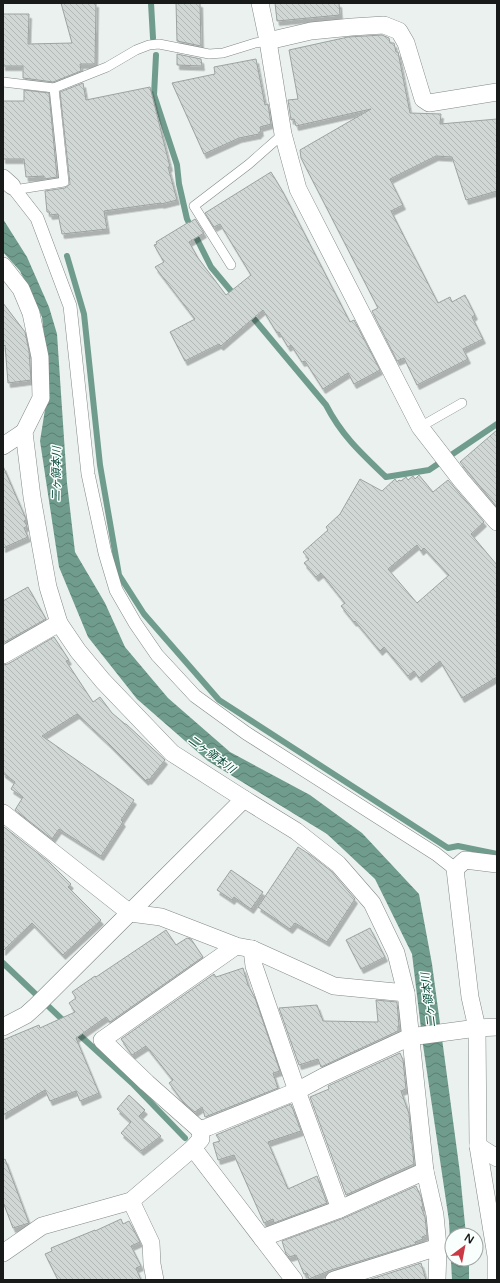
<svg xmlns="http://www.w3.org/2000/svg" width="500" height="1283" viewBox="0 0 500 1283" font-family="'Varela Round','Noto Sans JP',sans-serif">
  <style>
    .water { fill: url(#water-waves) }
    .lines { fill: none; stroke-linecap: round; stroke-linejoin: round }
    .stream { stroke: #709c8d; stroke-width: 6 }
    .building { fill: url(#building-back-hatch); stroke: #9ca3a0; fill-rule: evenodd; filter: url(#shadow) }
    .service-casing { stroke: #828986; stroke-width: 10 }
    .pedestrian-casing { stroke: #828986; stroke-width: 14 }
    .minor-casing { stroke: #828986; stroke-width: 18 }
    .service { stroke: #fff; stroke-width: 9 }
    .pedestrian { stroke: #fff; stroke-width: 13 }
    .minor { stroke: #fff; stroke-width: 17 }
    .labels { text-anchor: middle; stroke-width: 3; stroke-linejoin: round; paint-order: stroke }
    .water-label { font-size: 11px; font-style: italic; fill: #074838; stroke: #f8fffc }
  </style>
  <defs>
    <pattern id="water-waves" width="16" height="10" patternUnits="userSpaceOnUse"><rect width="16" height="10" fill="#709c8d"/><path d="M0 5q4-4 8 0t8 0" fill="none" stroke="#5b7e72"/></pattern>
    <pattern id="building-back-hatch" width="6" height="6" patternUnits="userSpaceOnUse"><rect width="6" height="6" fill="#d0d7d4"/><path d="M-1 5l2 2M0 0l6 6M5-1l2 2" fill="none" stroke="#b2b8b5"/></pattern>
    <filter id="shadow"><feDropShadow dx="2.5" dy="4.5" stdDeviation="0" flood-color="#0004"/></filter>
  </defs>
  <rect width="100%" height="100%" fill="#eaf1ef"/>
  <polygon class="water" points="3,219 27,257 49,307 57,334 67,483 75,552 105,603 125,647 168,698 230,752 310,795 362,833 419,894 432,964 460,1173 466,1235 452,1235 452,1259 469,1259 469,1280 452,1280 449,1221 423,1045 412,954 375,879 327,834 208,761 137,699 88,637 59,567 40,441 49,384 42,317 20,271 3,252"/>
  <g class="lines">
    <g class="stream">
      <polyline points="151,3 153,38"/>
      <polyline points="156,55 154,95 177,165 179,184 187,219 211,267 236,297"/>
      <polyline points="67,256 84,314 100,465 119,575 144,614 219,700 448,848 458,846 497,854"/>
      <path d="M249 313 326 405C342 436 361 453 386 477L429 470 497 424"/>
      <polyline points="3,963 67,1024"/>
      <polyline points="74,1030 132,1083 185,1138"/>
    </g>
  </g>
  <g class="building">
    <polygon points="61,3 96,3 95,64 80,64 81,71 53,82 23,78 23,66 3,66 3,14 29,14 28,44 72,43"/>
    <polygon points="176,3 200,3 201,46 177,41"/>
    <polygon points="275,3 339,3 340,15 277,21"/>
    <polygon points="382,35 389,38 390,43 394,43 396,52 398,52 410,113 441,114 440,124 497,119 497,191 466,200 452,157 436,156 390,179 403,205 391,211 438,303 450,297 452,302 465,295 475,315 472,317 483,339 463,349 468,359 417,385 404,358 397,361 372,311 378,308 301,158 300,150 371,109 296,126 294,119 291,120 288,100 298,99 289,50 348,37"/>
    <polygon points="177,54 201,59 202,66 177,65"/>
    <polygon points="256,59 265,105 268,104 271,124 260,127 261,132 259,132 259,134 239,138 204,154 172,83 215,74 214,67"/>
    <polygon points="83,83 86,100 150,87 170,167 168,167 177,200 161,204 161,203 104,211 107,229 62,234 58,214 50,215 49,212 47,212 45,191 65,188 70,184 60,92"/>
    <polygon points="24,90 49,93 57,177 44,179 44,176 26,177 24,159 3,159 3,101 24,101"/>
    <polygon points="271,172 283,192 350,322 354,320 380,370 354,384 348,373 323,389 305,361 302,362 291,345 288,347 279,332 277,333 263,310 221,346 219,344 185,361 170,332 195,319 155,267 164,262 154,245 157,244 156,242 189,222 189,223 195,219 204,233 189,242 198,258 226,295 251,275 220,224 214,227 205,213"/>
    <polygon points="3,303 25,332 29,351 31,380 8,383 5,345 3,347"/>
    <polygon points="497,430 497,507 460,462"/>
    <polygon points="3,466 26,519 26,520 24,521 27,526 24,528 28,537 3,548"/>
    <path d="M419 475 433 492 448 480 484 522 471 534 497 565V677L462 698 440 661 419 678 414 671 408 676 384 647 380 651 355 621 354 622 341 606 345 603 321 573 316 577 304 563 309 559 303 552 328 530 326 527 340 514 360 479 382 491 395 479 397 482 399 480 401 481 406 477 408 480 413 476 415 479ZM417 545 421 551 424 548 449 575 417 603 388 569Z"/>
    <polygon points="28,587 46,619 3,643 3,601"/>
    <polygon points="54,637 69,660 66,661 93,702 100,697 112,713 125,724 126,724 165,760 149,780 147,779 146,781 108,743 77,714 42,736 134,800 121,820 123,822 101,856 59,829 52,839 15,810 23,797 11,789 15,782 3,773 3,665 8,664"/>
    <polygon points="4,827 49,862 71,884 68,887 101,920 63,955 32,923 3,951 3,829"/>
    <polygon points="298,847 312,856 331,871 355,899 327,942 295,923 290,929 258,907"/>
    <polygon points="231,870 263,892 251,909 234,897 232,900 217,890"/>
    <polygon points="370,928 385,957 361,969 346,940"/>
    <polygon points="166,930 176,945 187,938 191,939 203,957 110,1022 106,1017 76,1038 99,1093 80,1101 76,1091 50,1101 45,1090 3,1115 3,1040 39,1025 40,1028 75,1012 69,1003 76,998 72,992 95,976 96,977"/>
    <polygon points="243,968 248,985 255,998 280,1071 273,1073 278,1088 205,1117 202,1107 195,1112 184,1103 169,1083 173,1080 146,1046 132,1055 121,1039 214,974 216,977"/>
    <polygon points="376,1000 397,1002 399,1026 398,1026 398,1031 321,1067 318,1059 299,1065 279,1008 317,1005 323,1021 378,1022"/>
    <polygon points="400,1053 403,1060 406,1089 401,1091 409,1114 411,1137 410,1137 412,1144 414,1164 346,1195 310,1097 329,1089 328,1086"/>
    <polygon points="129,1095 145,1110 139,1116 161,1136 141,1151 121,1133 131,1122 117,1109"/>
    <polygon points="291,1104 301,1131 268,1142 288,1189 317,1176 327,1203 274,1223 273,1219 264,1223 234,1155 218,1160 213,1143 220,1141 216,1135"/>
    <polygon points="5,1159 29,1223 13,1228 3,1202 3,1160"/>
    <polygon points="416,1186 421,1197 423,1207 421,1207 425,1217 427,1235 422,1237 423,1239 415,1242 416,1244 331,1270 309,1279 307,1273 304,1274 296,1255 289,1257 286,1254 282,1241 344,1218"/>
    <polygon points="121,1219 123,1224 129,1221 140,1242 131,1246 141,1266 136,1268 141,1280 58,1280 45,1254 52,1251 51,1248 95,1230 95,1231"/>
    <polygon points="421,1263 426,1280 368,1280"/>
  </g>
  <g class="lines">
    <defs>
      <g id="service">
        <polyline points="3,82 54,88 107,67 136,50 149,45 159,44 209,54 223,53 255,43 268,41"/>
        <polyline points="14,190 64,182 54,88"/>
        <polyline points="231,265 194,206 249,164 283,134"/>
        <polyline points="420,427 462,403"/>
      </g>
      <polyline id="pedestrian" points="12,186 37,218 70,306 88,474 105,553 116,590 135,623 157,655 195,696 246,733 436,854 455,869"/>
      <g id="minor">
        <polyline points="260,3 268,41 283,134 298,189 420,427 461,480 497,522"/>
        <polyline points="268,41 311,31 352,27 384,25 399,31 406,43 423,99 429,103 497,92"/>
        <polyline points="3,178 12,186"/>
        <polyline points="3,266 21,289 31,313 40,357 41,398 24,432 32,497 41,548 48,587 59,623 78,651 103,681 172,753 244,799 296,831 338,864 372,903 396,953 406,993 425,1171 435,1215 438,1247 437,1280"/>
        <polyline points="3,446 24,432"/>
        <polyline points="3,655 59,623"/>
        <polyline points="3,813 130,913 161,917 236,946 252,949 334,986 406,993"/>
        <polyline points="252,949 254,966 297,1091 340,1209"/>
        <polyline points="3,1027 26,1015 36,1006 244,799"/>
        <polyline points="200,1130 147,1083 102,1040 236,946"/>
        <polyline points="478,1146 497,1158"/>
        <polyline points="193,1148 294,1280"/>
        <polyline points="131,1201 151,1243 152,1264 155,1280"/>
        <polyline points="262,1238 340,1209 425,1171"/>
        <polyline points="3,1253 42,1226 131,1201 193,1148 201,1139 200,1130 208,1127 297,1091 323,1077 410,1037 477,1028 497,1027"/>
        <polyline points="334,1280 438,1247"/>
        <polyline points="496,1280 496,1256 478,1146 477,1028 470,997 455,869 465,860 497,864"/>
      </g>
    </defs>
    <use href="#service" class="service-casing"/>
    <use href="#pedestrian" class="pedestrian-casing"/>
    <use href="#minor" class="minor-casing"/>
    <use href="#service" class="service"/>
    <use href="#pedestrian" class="pedestrian"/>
    <use href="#minor" class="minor"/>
  </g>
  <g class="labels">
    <g class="water-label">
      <text transform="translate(56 474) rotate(-89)" y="4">二ヶ領本川</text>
      <text transform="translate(212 754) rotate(36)" y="4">二ヶ領本川</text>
      <text transform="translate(428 1000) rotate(-97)" y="4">二ヶ領本川</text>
    </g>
  </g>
  <rect width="500" height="1283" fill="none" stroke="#171a19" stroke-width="8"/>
  <g transform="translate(464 1247) rotate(32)"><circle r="19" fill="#f8fffc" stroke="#9ea3a1"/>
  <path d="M0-3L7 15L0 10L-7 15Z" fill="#ca3a45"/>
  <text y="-6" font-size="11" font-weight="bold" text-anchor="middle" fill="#171a19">N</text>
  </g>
</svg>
